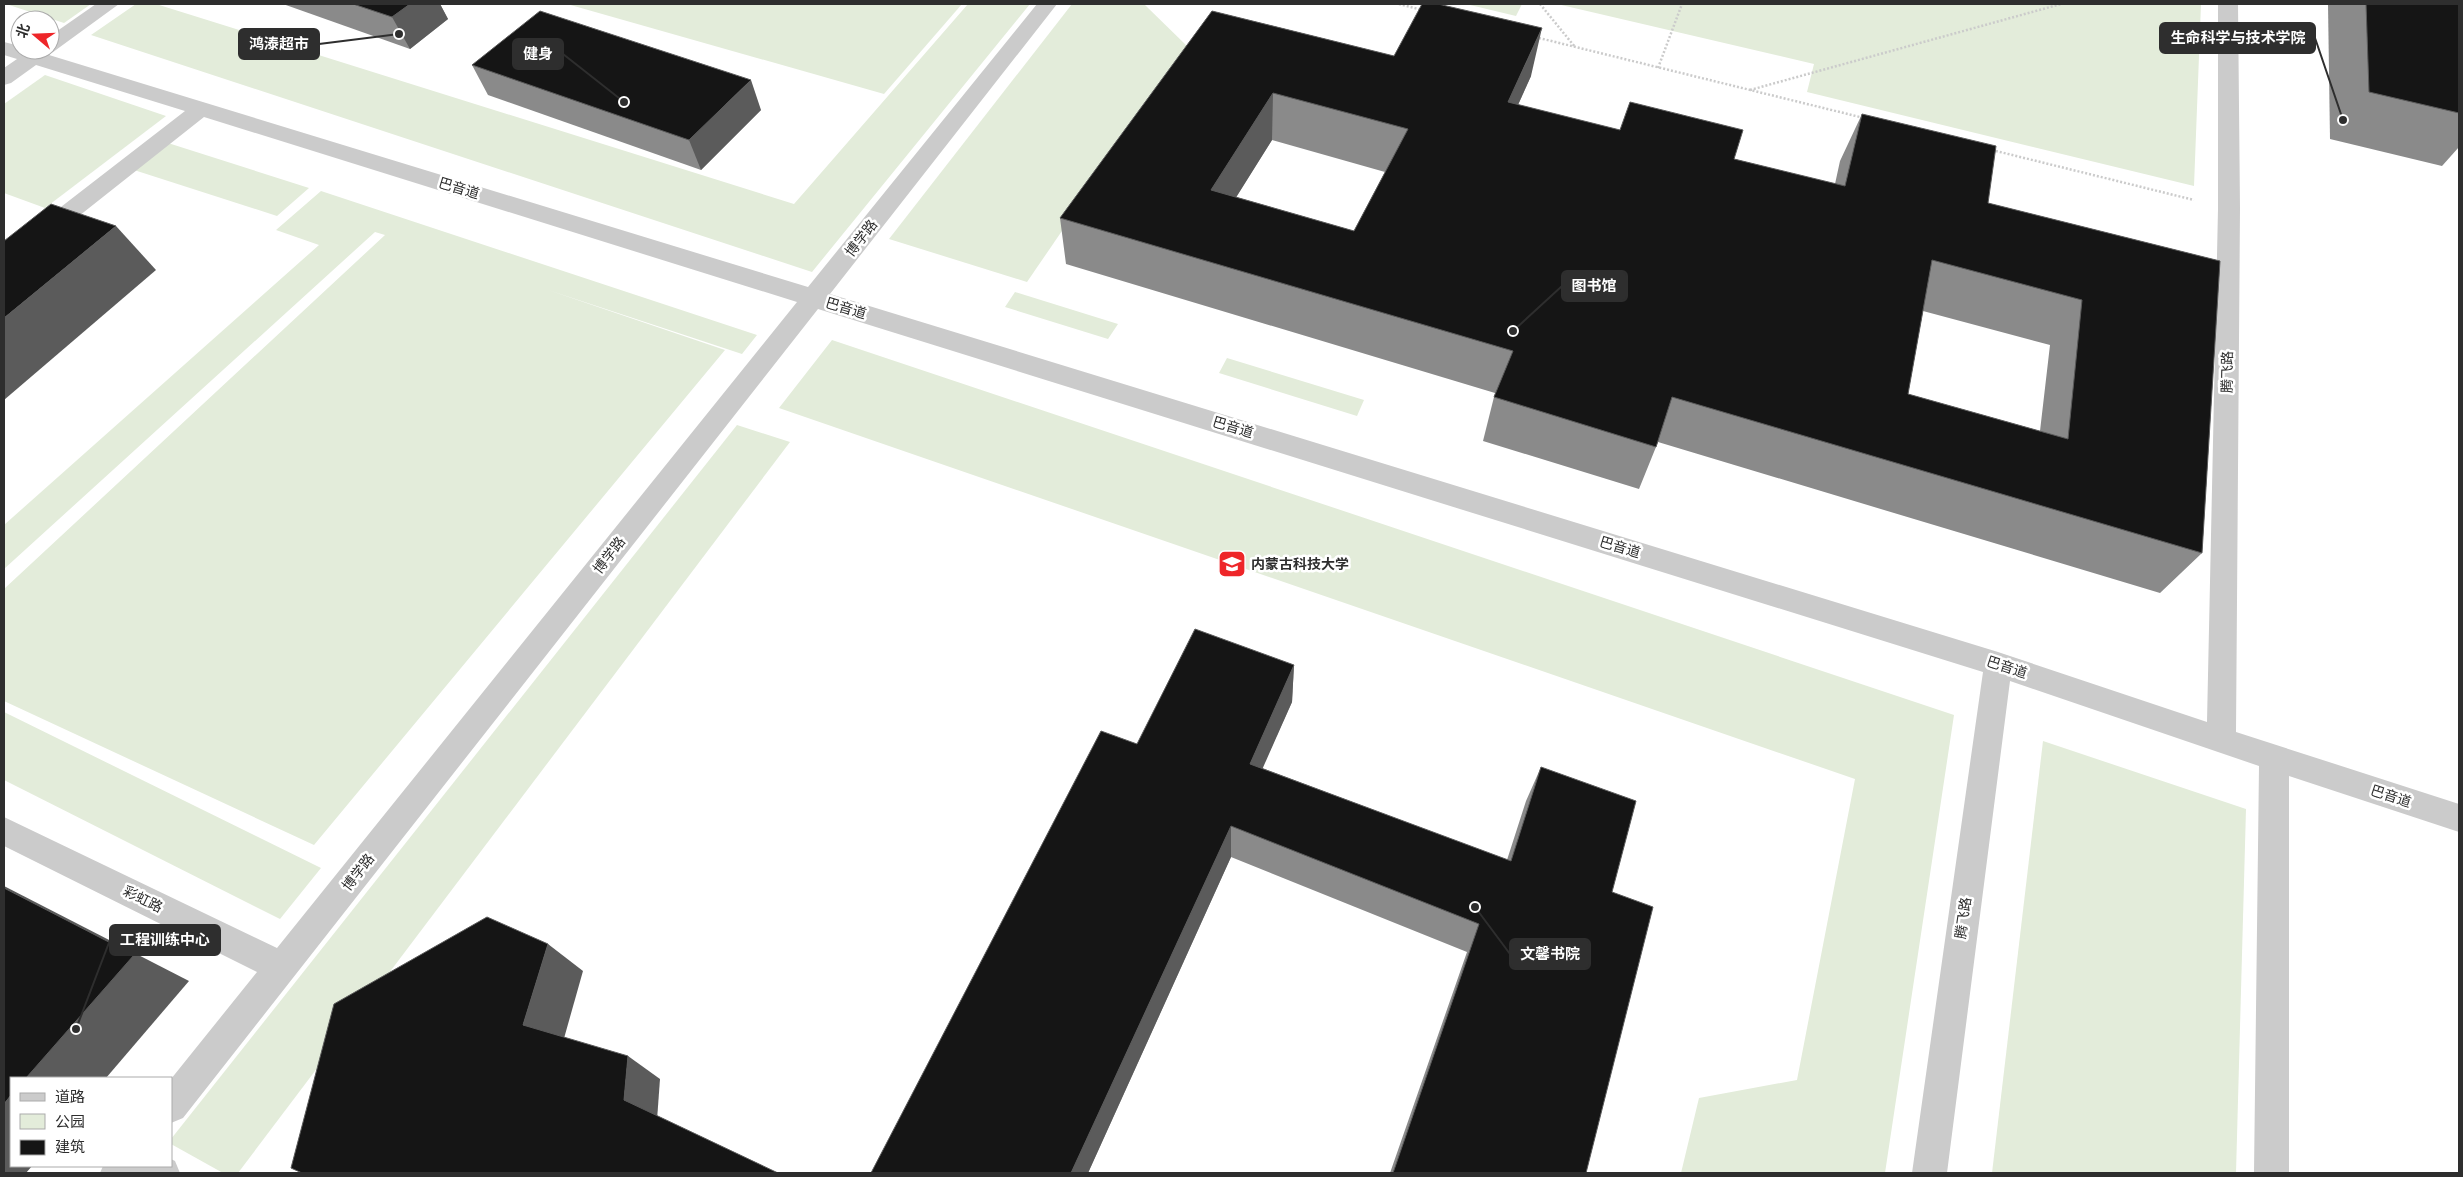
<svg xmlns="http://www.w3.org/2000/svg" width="2463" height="1177" viewBox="0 0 2463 1177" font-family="'Fira Sans Condensed','Noto Sans SC',sans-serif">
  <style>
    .green { fill: #e3ecda }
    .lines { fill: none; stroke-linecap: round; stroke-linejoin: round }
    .path { stroke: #cbcbcb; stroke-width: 2.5; stroke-dasharray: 2 2; stroke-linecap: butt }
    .minor { fill: #cbcbcb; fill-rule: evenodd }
    .wall { fill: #8a8a8a; fill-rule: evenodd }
    .shaded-wall { fill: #5b5b5b }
    .building { fill: #151515; stroke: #5b5b5b; fill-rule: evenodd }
    .labels { text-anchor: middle; stroke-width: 5; stroke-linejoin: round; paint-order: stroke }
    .street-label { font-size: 14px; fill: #2e2e2e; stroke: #fff }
    .poi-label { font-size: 14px; font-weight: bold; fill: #2e2e2e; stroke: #fff; text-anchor: start }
    .leader { fill: none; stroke: #2e2e2e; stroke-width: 2 }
    .callout-dot { fill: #2e2e2e; stroke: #fff; stroke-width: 2 }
    .callout { fill: #2e2e2e; stroke: #2e2e2e; stroke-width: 2 }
    .callout-label { font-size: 15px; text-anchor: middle; font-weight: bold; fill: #fff }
  </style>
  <rect width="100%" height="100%" fill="#fff"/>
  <g class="green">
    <polygon points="6,4 91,4 64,23"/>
    <polygon points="136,4 156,4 794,204 968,4 1030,4 812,272 91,35"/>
    <polygon points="567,4 962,4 884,94"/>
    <polygon points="1072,4 1144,4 1188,47 1027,282 889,239"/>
    <polygon points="1466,4 1522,4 1516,16"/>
    <polygon points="1557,4 2201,4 2194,186 1807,92 1814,64"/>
    <polygon points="45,75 166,116 45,208 4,193 4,104"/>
    <polygon points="168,143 309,188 277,216 134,170"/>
    <polygon points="321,191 757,335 742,354 548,290 725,350 314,845 4,701 4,589 385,235 375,232 4,569 4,525 319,245 276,230"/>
    <polygon points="1015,292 1118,324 1108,339 1005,307"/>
    <polygon points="832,340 1954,715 1885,1173 1681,1173 1699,1098 1797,1080 1855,779 779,408"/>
    <polygon points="1227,358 1364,400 1357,416 1219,373"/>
    <polygon points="737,425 790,442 238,1173 223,1173 171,1144 171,1139"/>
    <polygon points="4,712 321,868 280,919 4,780"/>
    <polygon points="2043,741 2246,809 2236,1173 1992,1173"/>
  </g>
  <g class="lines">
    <g class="path">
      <polyline points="1399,4 1422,10"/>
      <polyline points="1540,4 1575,47"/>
      <polyline points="1535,37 1864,118"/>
      <polyline points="1658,68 1682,4"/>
      <polyline points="1750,90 2061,4"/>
      <polyline points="1992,150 2194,200"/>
    </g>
    <g class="minor">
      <polygon points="96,4 119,4 49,55 808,287 1037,4 1057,4 830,294 1998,652 2207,722 2218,209 2218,4 2238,4 2240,209 2236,732 2459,804 2459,832 2289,776 2289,1173 2254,1173 2259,766 2010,681 1947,1173 1912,1173 1983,672 818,309 183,1118 171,1123 171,1079 257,972 4,846 4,817 277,948 797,302 204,117 12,269 4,271 4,251 185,111 36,65 11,83 4,85 4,68 17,59 4,55 4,42 20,46 20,50 50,50 50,36"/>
      <polygon points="171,1159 175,1161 180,1173 100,1173 103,1166 171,1166"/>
    </g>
  </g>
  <g class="wall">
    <polygon points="283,4 440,4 448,19 410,49"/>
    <polygon points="2328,4 2459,4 2459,147 2442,166 2330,139"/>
    <path d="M1212 11 1394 56 1531 76 1518 105 1835 184 1840 161 1862 114 1988 203 2220 261 2202 553 2160 593 1658 442 1639 489 1483 441 1495 393 1066 264 1060 218ZM1272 140 1385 172 1354 231 1236 197ZM1923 311 2050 345 2040 431 1908 394Z"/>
    <polygon points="472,65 761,110 701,170 488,95"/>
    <polygon points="1294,665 1292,702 1262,768 1507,860 1526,801 1541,767 1612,892 1586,1173 1390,1173 1467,952 1231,857 1088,1173 871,1173 1137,744"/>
  </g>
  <g class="shaded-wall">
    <polygon points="410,4 440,4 448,19 410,49 392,17"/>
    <polygon points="1542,28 1531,76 1498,149 1508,102"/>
    <polygon points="751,80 761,110 701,170 689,140"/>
    <polygon points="1273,93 1272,140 1212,236 1211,190"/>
    <polygon points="116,226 156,270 4,400 4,318"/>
    <polygon points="1294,665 1292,702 1250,797 1250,764"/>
    <polygon points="1231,826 1231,857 1088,1173 1071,1173"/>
    <polygon points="4,886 189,981 106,1078 26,1078"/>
    <polygon points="548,944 583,971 561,1049 523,1025"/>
    <polygon points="628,1056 660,1079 657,1120 624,1100"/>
    <polygon points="11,1095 11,1166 32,1166 26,1173 4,1173 4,1104"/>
  </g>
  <g class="building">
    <polygon points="353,4 410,4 392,17"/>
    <path d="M1422 4H1438L1542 28 1508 102 1620 130 1630 102 1743 130 1734 159 1845 186 1862 114 1996 146 1988 203 2220 261 2202 553 1672 397 1656 447 1494 397 1513 351 1060 218 1212 11 1394 56ZM1273 93 1408 129 1354 231 1211 190ZM1932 260 2082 300 2068 439 1908 394Z"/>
    <polygon points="2366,4 2459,4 2459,113 2369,92"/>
    <polygon points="540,11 751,80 689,140 472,65"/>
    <polygon points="51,204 116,226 4,318 4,241"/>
    <polygon points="1195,629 1294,665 1250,764 1511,861 1541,767 1636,801 1612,892 1653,907 1586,1173 1393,1173 1479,924 1231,826 1071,1173 871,1173 1101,731 1137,744"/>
    <polygon points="4,888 134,955 26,1078 11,1078 11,1095 4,1104"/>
    <polygon points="487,917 548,944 523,1025 628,1056 624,1100 778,1173 302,1173 291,1168 334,1004"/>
  </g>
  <defs>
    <symbol id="university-square" viewBox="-11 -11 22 22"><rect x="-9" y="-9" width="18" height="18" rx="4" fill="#ee2629" stroke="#fff"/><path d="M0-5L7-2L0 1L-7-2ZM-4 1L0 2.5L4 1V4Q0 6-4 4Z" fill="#fff"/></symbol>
  </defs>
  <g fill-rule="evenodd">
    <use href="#university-square" x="1216" y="548" width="32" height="32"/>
  </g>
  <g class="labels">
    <g class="street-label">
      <text transform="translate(459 188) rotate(17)" y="5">巴音道</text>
      <text transform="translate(861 238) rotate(-52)" y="5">博学路</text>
      <text transform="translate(846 308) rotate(17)" y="5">巴音道</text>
      <text transform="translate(2227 372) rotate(-89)" y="5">腾飞路</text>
      <text transform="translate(1233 427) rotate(17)" y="5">巴音道</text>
      <text transform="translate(1620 547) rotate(17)" y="5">巴音道</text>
      <text transform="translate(609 555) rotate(-52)" y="5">博学路</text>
      <text transform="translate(2007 667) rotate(18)" y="5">巴音道</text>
      <text transform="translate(2391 796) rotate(18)" y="5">巴音道</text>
      <text transform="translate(358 872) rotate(-52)" y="5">博学路</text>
      <text transform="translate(143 899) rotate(26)" y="5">彩虹路</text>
      <text transform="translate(1963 918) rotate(-82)" y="5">腾飞路</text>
    </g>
    <g class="poi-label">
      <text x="1251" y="569">内蒙古科技大学</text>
    </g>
  </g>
  <path class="leader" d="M2343 120L2315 38M399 34L319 44M624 102L563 54M1513 331L1562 286M76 1029L110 940M1475 907L1510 954"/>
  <g class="callout-dot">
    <circle cx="2343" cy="120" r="5"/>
    <circle cx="399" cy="34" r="5"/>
    <circle cx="624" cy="102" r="5"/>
    <circle cx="1513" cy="331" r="5"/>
    <circle cx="76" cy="1029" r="5"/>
    <circle cx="1475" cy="907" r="5"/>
  </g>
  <g class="callout">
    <rect x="2160" y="23" width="155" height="30" rx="5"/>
    <rect x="239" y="29" width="80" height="30" rx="5"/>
    <rect x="513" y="39" width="50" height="30" rx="5"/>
    <rect x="1562" y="271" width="65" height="30" rx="5"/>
    <rect x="110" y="925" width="110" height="30" rx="5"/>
    <rect x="1510" y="939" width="80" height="30" rx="5"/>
  </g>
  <g class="callout-label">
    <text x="2238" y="43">生命科学与技术学院</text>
    <text x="279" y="49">鸿溙超市</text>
    <text x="538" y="59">健身</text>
    <text x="1594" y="291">图书馆</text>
    <text x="165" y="945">工程训练中心</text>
    <text x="1550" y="959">文馨书院</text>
  </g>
  <rect width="2463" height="1177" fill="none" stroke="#2e2e2e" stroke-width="10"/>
  <rect x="10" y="1077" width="162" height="90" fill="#ffffff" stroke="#ababab"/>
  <rect x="20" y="1093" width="25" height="8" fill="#cbcbcb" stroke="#ababab"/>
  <text x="55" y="1102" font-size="15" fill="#2e2e2e">道路</text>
  <rect x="20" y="1114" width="25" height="15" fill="#e3ecda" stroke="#ababab"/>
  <text x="55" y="1127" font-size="15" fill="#2e2e2e">公园</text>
  <rect x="20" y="1140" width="25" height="15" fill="#151515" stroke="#ababab"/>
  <text x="55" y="1152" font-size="15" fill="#2e2e2e">建筑</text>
  <g transform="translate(35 35) rotate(289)"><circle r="24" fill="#ffffff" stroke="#ababab"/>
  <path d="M0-4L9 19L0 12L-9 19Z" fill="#ee2629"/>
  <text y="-8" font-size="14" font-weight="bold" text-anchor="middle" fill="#2e2e2e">北</text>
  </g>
</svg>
